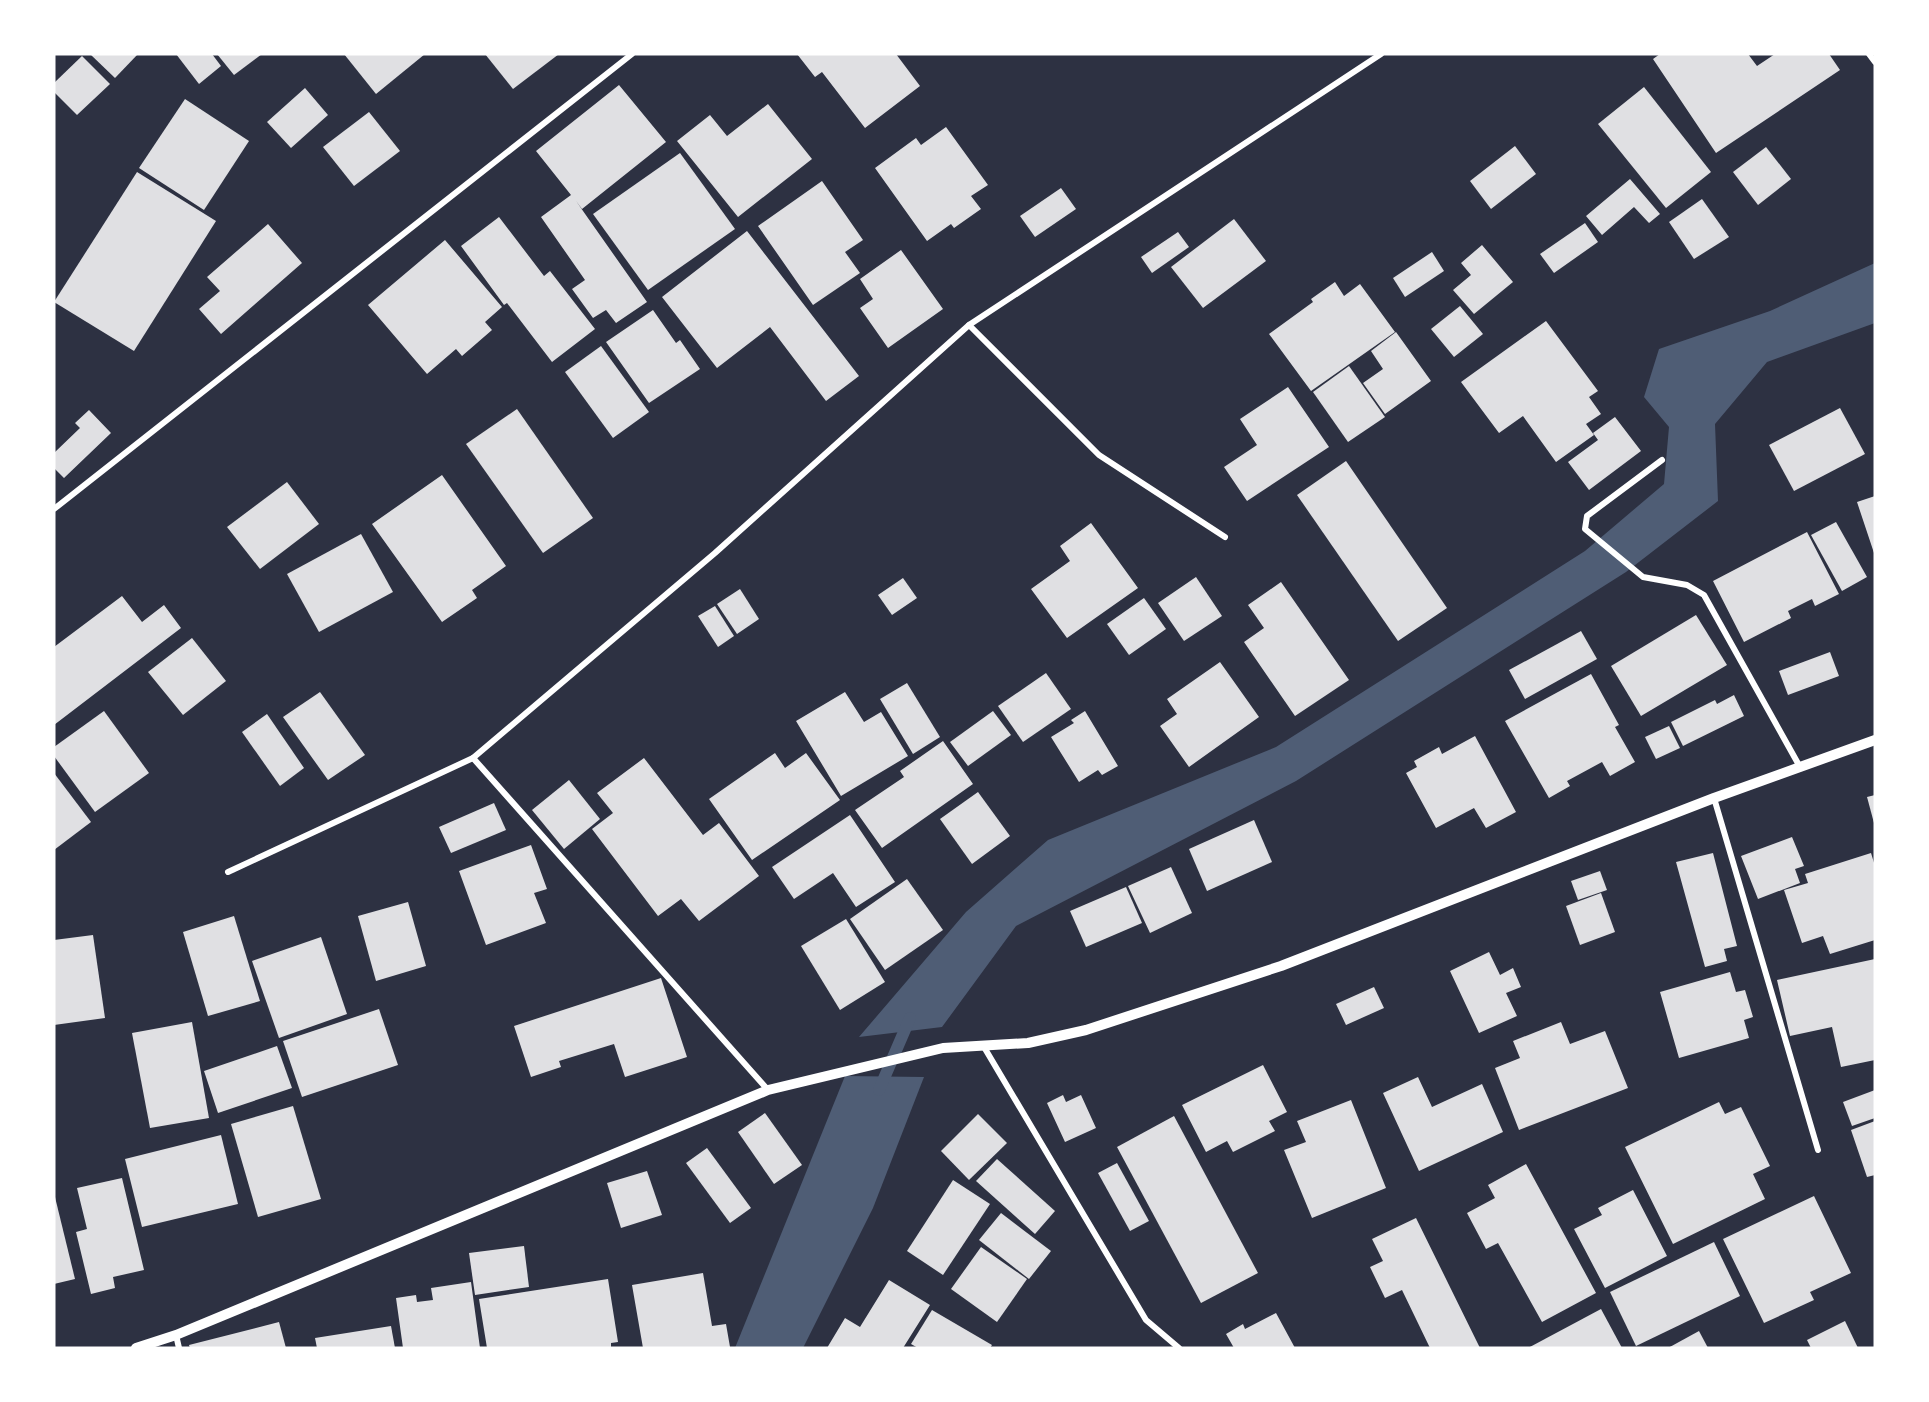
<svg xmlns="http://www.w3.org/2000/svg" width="1929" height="1402" viewBox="0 0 1929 1402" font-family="Manrope,sans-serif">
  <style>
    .water { fill: #4f5d75 }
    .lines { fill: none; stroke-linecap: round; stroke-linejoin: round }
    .stream { stroke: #4f5d75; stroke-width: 12 }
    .building { fill: #e0e0e3 }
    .minor { stroke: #fff; stroke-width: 6 }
    .tertiary { stroke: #fff; stroke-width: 10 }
  </style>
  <rect width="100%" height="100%" fill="#2d3142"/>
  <g class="water">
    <polygon points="1875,263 1875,323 1767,362 1715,424 1718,501 1626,572 1296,781 1016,926 942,1027 859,1037 966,912 1048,840 1276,747 1585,551 1664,484 1669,427 1644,397 1659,349 1770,311"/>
    <polygon points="845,1076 924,1077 873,1208 803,1348 735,1348"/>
  </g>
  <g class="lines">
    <polyline class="stream" points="879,1090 910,1018"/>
  </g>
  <g class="building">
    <polygon points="90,54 138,54 115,78"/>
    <polygon points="176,54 212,54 221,66 199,84"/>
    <polygon points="217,54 262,54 234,75"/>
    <polygon points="344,54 425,54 376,94"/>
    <polygon points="485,54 559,54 513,89"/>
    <polygon points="797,54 896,54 920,86 865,128 822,72 815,77"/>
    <polygon points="1660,54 1748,54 1757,66 1775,54 1829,54 1840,70 1716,153 1653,59"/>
    <polygon points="82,56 110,84 77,115 54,92 54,83"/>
    <polygon points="619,85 666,142 582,209 576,201 647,302 616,323 606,310 593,318 572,289 585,280 541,217 571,195 536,151"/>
    <polygon points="1644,87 1711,172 1666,208 1598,124"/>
    <polygon points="305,88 328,115 291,148 267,122"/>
    <polygon points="185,99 249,141 204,210 139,168"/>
    <polygon points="768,104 812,159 738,217 677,141 710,115 727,136"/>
    <polygon points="369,112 400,151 354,186 323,147"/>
    <polygon points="946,127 988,185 971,196 981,209 954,228 951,224 927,241 875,168 916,138 921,145"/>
    <polygon points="1515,146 1536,174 1491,209 1470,181"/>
    <polygon points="1766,147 1791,179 1758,205 1733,172"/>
    <polygon points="680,153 735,229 648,290 593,214"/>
    <polygon points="137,172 216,221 134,351 54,302"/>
    <polygon points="1630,179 1660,214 1649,223 1634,207 1602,235 1586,216"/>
    <polygon points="822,181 863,240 845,252 860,273 813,305 758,226"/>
    <polygon points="1061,188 1076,209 1035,237 1020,216"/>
    <polygon points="1702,199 1729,237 1694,259 1669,222"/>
    <polygon points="499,217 544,276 550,271 595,329 552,362 507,303 504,305 461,246"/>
    <polygon points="1234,219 1266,261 1203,308 1171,267"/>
    <polygon points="1585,223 1598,242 1554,273 1540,254"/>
    <polygon points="268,224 302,263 221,334 199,309 220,291 207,277"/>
    <polygon points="747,231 859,376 826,401 770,327 717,368 662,297"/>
    <polygon points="1178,232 1189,247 1152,273 1141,257"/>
    <polygon points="445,240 502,307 485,322 492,330 462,356 456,349 427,374 368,305"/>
    <polygon points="1482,245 1513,282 1474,314 1453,290 1471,275 1461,263"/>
    <polygon points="901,250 943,309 888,348 860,308 873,299 860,279"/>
    <polygon points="1432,252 1444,271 1405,297 1393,278"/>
    <polygon points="1335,282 1344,296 1360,284 1395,332 1311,391 1269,334 1313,302 1311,299"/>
    <polygon points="1460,306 1483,334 1454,357 1431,329"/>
    <polygon points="653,310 676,343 680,340 700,369 649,403 606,342"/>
    <polygon points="1546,321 1598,391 1589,397 1601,414 1586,424 1594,435 1556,462 1523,416 1499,433 1461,382"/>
    <polygon points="1396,332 1431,381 1385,414 1363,383 1383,369 1371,351"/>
    <polygon points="601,346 649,412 613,438 565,372"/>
    <polygon points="1349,366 1385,417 1348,442 1313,392"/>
    <polygon points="1288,387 1329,447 1247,501 1224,467 1257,445 1240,419"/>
    <polygon points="1840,408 1865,454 1794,491 1769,445"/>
    <polygon points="517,409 593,518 543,553 466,444"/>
    <polygon points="89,410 111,433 64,478 54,468 54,453 80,428 75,423"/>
    <polygon points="1615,417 1641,451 1589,490 1568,462 1598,440 1593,433"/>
    <polygon points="1346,461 1447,608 1398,641 1297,495"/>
    <polygon points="442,475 506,566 472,590 477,598 442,622 372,524"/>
    <polygon points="287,482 319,524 260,569 227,527"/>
    <polygon points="1875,496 1875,556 1857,502"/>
    <polygon points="1836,522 1867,577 1842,591 1811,535"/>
    <polygon points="1091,523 1138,588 1067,638 1031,589 1070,561 1060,546"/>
    <polygon points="1807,532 1839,594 1815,606 1812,599 1788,611 1791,618 1744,642 1713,581"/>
    <polygon points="361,534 393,592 319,632 287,574"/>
    <polygon points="1196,577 1222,616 1184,641 1158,603"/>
    <polygon points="903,578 917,598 892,615 878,595"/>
    <polygon points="1281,582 1349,680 1295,716 1244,642 1264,628 1248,605"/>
    <polygon points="740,589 759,619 737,634 717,604"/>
    <polygon points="122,596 142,622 164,605 181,628 54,725 54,647"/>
    <polygon points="1144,598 1166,629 1129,655 1107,624"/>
    <polygon points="715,606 734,636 718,647 698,616"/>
    <polygon points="1696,615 1727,665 1641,716 1611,666"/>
    <polygon points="1581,631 1597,659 1525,699 1509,670"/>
    <polygon points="192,638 226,681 183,715 148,672"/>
    <polygon points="1830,652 1839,676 1788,695 1779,671"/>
    <polygon points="1220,662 1259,717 1189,767 1160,726 1177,714 1167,699"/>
    <polygon points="1046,673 1071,709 1023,742 998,706"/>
    <polygon points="1591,674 1619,725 1615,727 1635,762 1610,776 1602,762 1567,781 1570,786 1549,798 1505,721"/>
    <polygon points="907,683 940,737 913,754 880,699"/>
    <polygon points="320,692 365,755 328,780 283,717"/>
    <polygon points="845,692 864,722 881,712 908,756 841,796 796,721"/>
    <polygon points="1734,695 1744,716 1683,746 1671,722 1715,700 1717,704"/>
    <polygon points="104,711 149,773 95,812 54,756 54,747"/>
    <polygon points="993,711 1011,735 968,766 950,742"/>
    <polygon points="1085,711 1118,766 1102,775 1098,770 1079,782 1051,737 1074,723 1071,720"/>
    <polygon points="267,714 304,768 280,786 242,732"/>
    <polygon points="1669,726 1680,748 1656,759 1645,737"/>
    <polygon points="1475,736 1516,812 1486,828 1474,808 1436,828 1406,773 1417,767 1414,761 1439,747 1442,754"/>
    <polygon points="943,741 973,784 882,848 855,810 904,777 900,771"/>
    <polygon points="775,753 785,768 806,753 840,800 752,860 709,799"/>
    <polygon points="644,758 703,835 719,823 759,876 699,921 681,899 658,916 592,829 613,813 597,793"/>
    <polygon points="54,773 91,822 54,850"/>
    <polygon points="569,780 600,819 564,849 532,810"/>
    <polygon points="978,792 1010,836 972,864 940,819"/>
    <polygon points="1875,795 1875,823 1874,823 1867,797"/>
    <polygon points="494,803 506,830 451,853 439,827"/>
    <polygon points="850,815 895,882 856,907 833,873 794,899 772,867"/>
    <polygon points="1254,820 1272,862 1207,891 1189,849"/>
    <polygon points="1792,837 1804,866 1795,869 1800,883 1758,899 1741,856"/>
    <polygon points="531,845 547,889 534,893 546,923 486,945 459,871"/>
    <polygon points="1713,853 1737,946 1724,949 1727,961 1705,967 1676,862"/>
    <polygon points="1871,853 1875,866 1875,940 1830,954 1823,936 1802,943 1784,890 1808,883 1805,874"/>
    <polygon points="1171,867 1192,913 1150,933 1128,886"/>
    <polygon points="1600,871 1607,890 1578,900 1571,881"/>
    <polygon points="907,879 943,930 885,970 850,919"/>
    <polygon points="1126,887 1142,923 1086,947 1070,911"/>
    <polygon points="1601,893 1615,932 1580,945 1566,906"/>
    <polygon points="408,902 426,966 376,981 358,916"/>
    <polygon points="234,916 260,1001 208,1016 183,932"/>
    <polygon points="846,919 885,982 840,1010 801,946"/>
    <polygon points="93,935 105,1018 54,1025 54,940"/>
    <polygon points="321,937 347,1014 279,1038 252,961"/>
    <polygon points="1489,952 1500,975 1513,968 1521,987 1506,993 1517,1016 1479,1033 1450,971"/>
    <polygon points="1875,959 1875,1060 1841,1067 1832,1027 1790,1036 1777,980"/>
    <polygon points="1730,972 1736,992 1745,990 1753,1017 1744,1020 1749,1038 1679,1058 1660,992"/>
    <polygon points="661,978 687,1057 625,1077 614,1044 559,1061 561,1067 531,1077 514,1026"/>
    <polygon points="1374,987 1384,1008 1346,1025 1336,1004"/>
    <polygon points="379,1009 398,1065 302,1097 283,1041"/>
    <polygon points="192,1022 209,1118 150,1128 132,1033"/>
    <polygon points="1561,1022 1570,1044 1605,1031 1628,1088 1519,1130 1495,1068 1520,1058 1513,1041"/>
    <polygon points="277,1046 292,1088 218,1113 204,1071"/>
    <polygon points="1263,1065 1287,1112 1269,1121 1275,1131 1233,1152 1227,1141 1206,1152 1182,1105"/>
    <polygon points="1418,1077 1432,1107 1482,1084 1503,1132 1419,1171 1383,1093"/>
    <polygon points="1875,1090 1875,1118 1852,1126 1843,1102"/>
    <polygon points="1063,1095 1066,1102 1081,1095 1096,1128 1065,1142 1047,1103"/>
    <polygon points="1351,1100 1386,1188 1312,1218 1284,1150 1306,1142 1297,1121"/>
    <polygon points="1719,1102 1725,1114 1741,1107 1770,1166 1753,1174 1765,1199 1673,1244 1625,1147"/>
    <polygon points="293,1106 321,1199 258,1217 231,1124"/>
    <polygon points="765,1113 802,1165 774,1184 738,1132"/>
    <polygon points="978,1114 1007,1143 969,1180 941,1151"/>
    <polygon points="1174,1116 1258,1273 1201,1303 1117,1147"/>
    <polygon points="1875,1121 1875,1175 1867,1177 1851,1130"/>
    <polygon points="221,1135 238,1204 142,1227 125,1159"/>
    <polygon points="707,1148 751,1208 730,1223 686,1163"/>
    <polygon points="997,1159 1055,1211 1035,1234 976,1181"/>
    <polygon points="1117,1163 1149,1221 1130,1231 1098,1173"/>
    <polygon points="1526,1164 1596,1293 1542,1322 1498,1243 1486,1249 1467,1213 1495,1198 1488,1185"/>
    <polygon points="647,1171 662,1215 621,1228 607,1183"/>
    <polygon points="122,1178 144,1270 113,1277 115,1288 91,1294 76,1232 87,1229 77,1188"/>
    <polygon points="953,1180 990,1204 943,1275 907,1251"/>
    <polygon points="1633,1190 1667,1256 1605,1288 1574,1229 1602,1215 1598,1208"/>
    <polygon points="54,1193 75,1279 54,1284"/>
    <polygon points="1814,1196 1851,1273 1810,1292 1814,1300 1764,1323 1723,1239"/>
    <polygon points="1001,1213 1051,1251 1029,1279 979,1240"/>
    <polygon points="1416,1218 1480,1348 1430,1348 1402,1290 1385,1298 1370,1267 1383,1261 1372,1239"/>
    <polygon points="1714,1242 1740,1296 1636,1346 1610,1292"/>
    <polygon points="524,1246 529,1287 475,1295 469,1253"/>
    <polygon points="981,1247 1027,1279 997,1322 951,1289"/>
    <polygon points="703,1273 712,1326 726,1324 730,1347 643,1348 632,1285"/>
    <polygon points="608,1279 618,1342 611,1343 611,1348 487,1348 479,1299"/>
    <polygon points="889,1280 930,1305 903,1348 827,1348 845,1318 860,1327"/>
    <polygon points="471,1282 480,1348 403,1348 396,1298 416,1295 417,1302 433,1300 431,1288"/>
    <polygon points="1601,1309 1622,1348 1528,1348"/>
    <polygon points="932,1310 992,1345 990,1348 918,1348 911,1344"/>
    <polygon points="1276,1313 1295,1348 1234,1348 1226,1334 1243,1324 1245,1329"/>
    <polygon points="1845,1321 1858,1348 1811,1348 1807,1340"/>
    <polygon points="279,1322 286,1348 190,1348 189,1345"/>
    <polygon points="391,1326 395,1348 317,1348 315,1338"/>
    <polygon points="1699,1331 1708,1348 1668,1348"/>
  </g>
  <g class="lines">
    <g class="minor">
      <polyline points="1869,54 1875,62"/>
      <polyline points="969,325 1099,455 1225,537"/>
      <polyline points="1662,460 1587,516 1585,529 1643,577 1687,585 1704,595 1800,767"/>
      <polyline points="54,509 632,54"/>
      <polyline points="473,758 768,1090"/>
      <polyline points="1714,798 1818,1150"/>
      <polyline points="228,872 473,758 715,553 969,325 1381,54"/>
      <polyline points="984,1047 1146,1320 1179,1348"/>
      <polyline points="176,1335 179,1348"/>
    </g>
    <polyline class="tertiary" points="136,1348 176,1335 768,1090 943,1048 1028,1043 1086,1030 1281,966 1714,798 1875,740"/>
  </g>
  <rect width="1929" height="1402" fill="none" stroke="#ffffff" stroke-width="111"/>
</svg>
